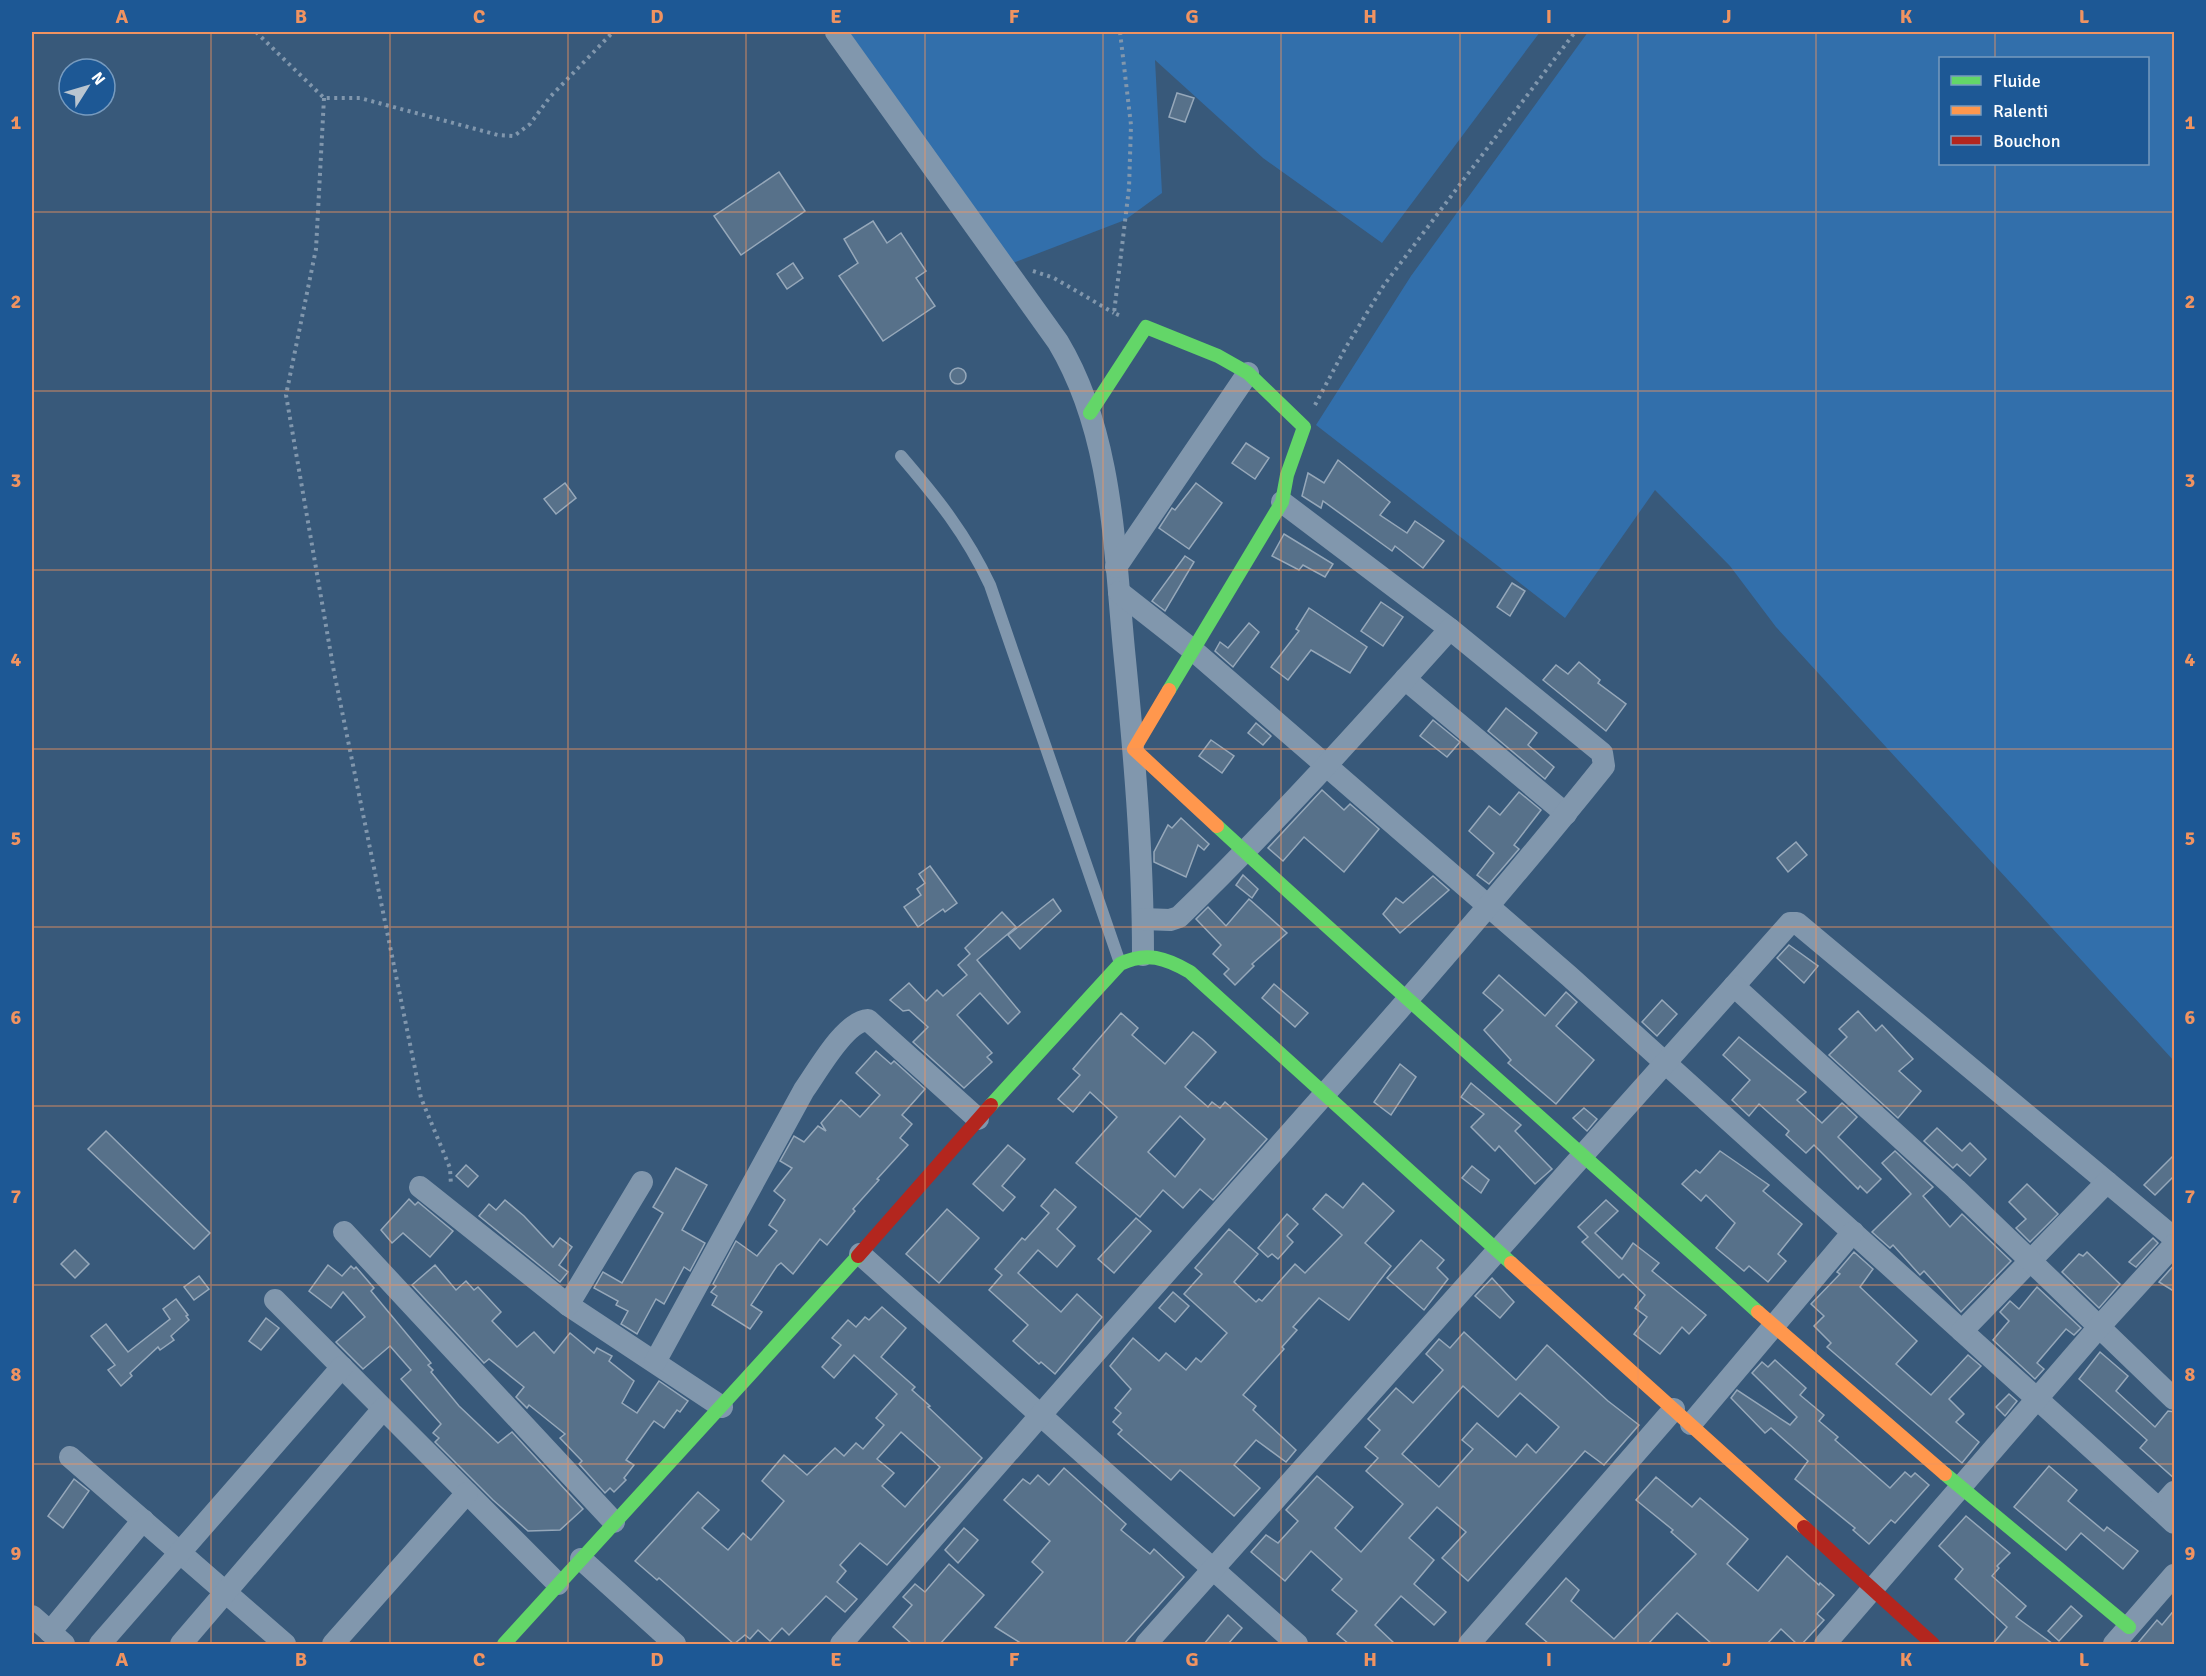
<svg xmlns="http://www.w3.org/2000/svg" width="2206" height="1676" viewBox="0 0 2206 1676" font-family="Signika,sans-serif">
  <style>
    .green { fill: #326fab; fill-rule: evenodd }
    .building { fill: #57718a; stroke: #96a8ba; stroke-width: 1.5; fill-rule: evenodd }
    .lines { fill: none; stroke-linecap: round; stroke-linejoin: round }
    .path { stroke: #8197ad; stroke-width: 4; stroke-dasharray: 3 4.5; stroke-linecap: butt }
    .lane { stroke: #8197ad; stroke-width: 12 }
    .street { stroke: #8197ad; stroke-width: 22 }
    .fast { stroke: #63d668; stroke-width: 14 }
    .slow { stroke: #ff974d; stroke-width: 14 }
    .jam { stroke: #b3261e; stroke-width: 14 }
    .grid { fill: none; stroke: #f09361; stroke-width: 1.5; stroke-opacity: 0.55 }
    .neatline { fill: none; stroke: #f09361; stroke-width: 2 }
    .grid-label { font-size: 20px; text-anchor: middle; font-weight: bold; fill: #f09361 }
  </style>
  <rect width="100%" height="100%" fill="#38597a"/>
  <g class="green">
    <polygon points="849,32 1540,32 1382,243 1263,158 1155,60 1162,193 1125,220 1013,263"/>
    <path d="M1588 32H2174V1061L1776 627 1730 566 1655 490 1565 618 1316 425 1411 276ZM1940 58H2148V164H1940Z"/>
  </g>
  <g class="building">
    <polygon points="1177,93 1194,98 1185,122 1169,117"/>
    <polygon points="779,172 805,211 741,255 714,216"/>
    <polygon points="873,221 887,243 901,233 926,271 916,278 935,306 883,341 839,276 858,263 844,239"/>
    <polygon points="793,263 803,278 787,289 777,274"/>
    <circle cx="958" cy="376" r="8"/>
    <polygon points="1246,443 1269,458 1255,479 1232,463"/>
    <polygon points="1338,460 1390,502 1380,515 1407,533 1415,521 1444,541 1423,568 1395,546 1392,551 1323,501 1321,508 1302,496 1308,473 1324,483"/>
    <polygon points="565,483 576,498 556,514 544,499"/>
    <polygon points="1196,483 1222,503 1189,549 1159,528 1172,508 1175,510"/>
    <polygon points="1284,534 1333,564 1325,577 1303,565 1299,570 1272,556"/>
    <polygon points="1185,556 1194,562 1165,611 1152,601"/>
    <polygon points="1512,583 1525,591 1510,616 1497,607"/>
    <polygon points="1381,602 1403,617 1383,646 1361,631"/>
    <polygon points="1309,608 1367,647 1350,673 1311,650 1288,680 1271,667 1299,631 1296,629"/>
    <polygon points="1249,623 1259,632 1233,667 1215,651 1220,642 1228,648"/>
    <polygon points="1579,662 1600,680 1598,683 1626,704 1606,731 1543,680 1556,665 1568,674"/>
    <polygon points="1506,708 1537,733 1528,745 1554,767 1545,779 1488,731"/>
    <polygon points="1433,720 1460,742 1447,757 1420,736"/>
    <polygon points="1256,723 1271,736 1263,745 1248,733"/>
    <polygon points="1211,740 1234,756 1222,773 1199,756"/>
    <polygon points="1322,790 1344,810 1350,804 1379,829 1344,872 1304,837 1283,861 1268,848"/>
    <polygon points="1519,792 1541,810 1514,845 1519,849 1489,884 1477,875 1494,853 1469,831 1489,806 1500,815"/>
    <polygon points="1181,818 1209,844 1204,850 1198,845 1186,877 1154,862 1154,852 1168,825 1172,828"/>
    <polygon points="1796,842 1807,855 1788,872 1777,858"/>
    <polygon points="930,866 957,903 945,912 943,909 918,927 904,907 921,895 917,889 925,883 919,874"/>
    <polygon points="1243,875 1258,889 1252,898 1236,885"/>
    <polygon points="1433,876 1449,890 1400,933 1383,914 1396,898 1403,903"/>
    <polygon points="1053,899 1061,911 1020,949 1008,935"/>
    <polygon points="1249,899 1287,933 1252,964 1254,966 1235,985 1224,974 1229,969 1213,954 1221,945 1196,919 1208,907 1226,926"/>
    <polygon points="1002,912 1016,927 977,960 1020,1012 1008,1024 980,993 957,1015 992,1053 987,1057 992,1062 964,1088 913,1042 928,1027 909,1010 903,1011 890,1000 909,983 926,1001 937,990 943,996 967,975 958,965 970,954 965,948"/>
    <polygon points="1789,945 1818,966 1804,983 1777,958"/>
    <polygon points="1499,975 1545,1016 1566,992 1577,1002 1556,1026 1594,1060 1556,1104 1508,1063 1511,1060 1484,1030 1503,1010 1483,993"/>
    <polygon points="1274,984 1308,1013 1295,1027 1262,998"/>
    <polygon points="1662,1000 1677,1014 1657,1036 1642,1022"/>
    <polygon points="1858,1011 1876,1031 1882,1025 1913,1059 1899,1071 1921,1091 1898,1118 1829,1055 1847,1037 1839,1029"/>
    <path d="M1121 1013 1138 1028 1132 1035 1165 1064 1193 1032 1202 1039 1216 1052 1185 1087 1208 1107 1212 1102 1220 1108 1225 1102 1267 1139 1213 1200 1200 1189 1183 1208 1163 1190 1140 1217 1076 1163 1117 1117 1090 1092 1073 1112 1058 1099 1080 1075 1073 1069ZM1180 1116 1205 1139 1175 1177 1148 1152Z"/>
    <polygon points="1739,1037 1806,1092 1797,1100 1822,1123 1842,1103 1857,1117 1838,1137 1881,1179 1867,1193 1860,1186 1858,1189 1814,1145 1806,1153 1786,1135 1789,1131 1759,1104 1749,1116 1732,1100 1750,1080 1723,1055"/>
    <polygon points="876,1051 891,1064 894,1061 925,1089 902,1115 912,1124 900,1138 908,1145 877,1179 879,1180 853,1209 855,1211 827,1245 820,1239 793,1274 781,1263 777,1266 751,1305 762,1312 750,1329 712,1305 717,1296 711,1292 716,1286 713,1284 736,1241 757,1256 777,1231 769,1225 785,1200 774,1191 792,1168 780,1161 794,1136 804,1142 818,1126 826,1131 821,1123 841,1100 860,1117 880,1095 856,1073"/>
    <polygon points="1400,1064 1416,1077 1391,1115 1374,1102"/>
    <polygon points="1471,1083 1521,1125 1515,1131 1552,1169 1535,1184 1499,1146 1495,1151 1471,1127 1484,1114 1461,1097"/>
    <polygon points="1584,1108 1597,1119 1587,1131 1573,1118"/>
    <polygon points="1937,1128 1962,1151 1970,1143 1986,1159 1970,1176 1957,1164 1953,1168 1924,1141"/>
    <polygon points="106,1131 210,1233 194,1249 88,1149"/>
    <polygon points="1008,1145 1025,1159 1002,1186 1015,1197 1003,1211 973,1184"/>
    <polygon points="1720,1151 1769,1185 1763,1191 1802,1224 1778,1254 1786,1261 1768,1282 1749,1266 1744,1271 1716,1248 1735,1223 1706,1195 1701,1201 1682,1184 1696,1170 1700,1173"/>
    <polygon points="1895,1151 1933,1187 1923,1196 1950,1227 1962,1214 2011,1261 1961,1312 1924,1271 1920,1275 1893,1245 1890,1248 1872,1232 1911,1194 1882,1163"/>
    <polygon points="2175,1154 2175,1175 2155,1195 2144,1185"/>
    <polygon points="466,1165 478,1176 468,1187 456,1176"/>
    <polygon points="1472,1166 1489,1180 1481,1193 1462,1178"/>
    <polygon points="676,1168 707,1185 682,1230 705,1243 690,1271 684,1267 664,1304 656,1299 637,1334 621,1324 628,1311 616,1305 618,1301 594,1288 603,1272 622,1283 663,1213 653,1207"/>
    <polygon points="1363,1183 1394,1211 1365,1243 1391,1266 1349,1320 1319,1298 1293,1327 1297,1330 1282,1347 1284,1349 1243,1395 1256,1406 1253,1410 1296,1450 1286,1462 1256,1440 1234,1465 1260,1488 1234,1516 1180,1470 1171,1480 1118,1434 1122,1430 1113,1422 1121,1413 1115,1408 1131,1389 1110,1366 1133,1338 1159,1361 1166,1353 1186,1370 1196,1358 1201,1362 1227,1333 1184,1294 1202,1274 1195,1268 1229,1229 1258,1254 1234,1282 1256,1302 1259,1299 1262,1301 1295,1264 1305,1273 1342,1235 1313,1209 1326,1194 1343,1208"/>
    <polygon points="2027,1184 2058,1214 2030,1242 2016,1228 2026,1219 2009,1202"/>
    <polygon points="1055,1189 1076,1207 1057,1229 1075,1246 1057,1267 1038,1250 1018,1273 1061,1312 1077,1294 1102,1317 1055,1374 1041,1362 1039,1364 1013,1341 1028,1325 989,1290 1002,1275 995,1269 1022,1238 1025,1240 1049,1213 1041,1206"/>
    <polygon points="409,1199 415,1205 418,1202 453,1231 430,1257 403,1233 392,1243 381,1230"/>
    <polygon points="505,1200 524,1216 553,1247 560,1238 572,1247 559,1265 568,1272 560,1282 479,1216 489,1204 496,1210"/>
    <polygon points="1606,1200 1618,1211 1595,1233 1622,1259 1633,1243 1659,1263 1652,1271 1706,1315 1689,1334 1682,1327 1660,1354 1634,1334 1647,1317 1635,1308 1645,1295 1623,1274 1619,1278 1582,1242 1588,1237 1578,1227"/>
    <polygon points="947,1209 979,1238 939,1283 906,1254"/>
    <polygon points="1287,1214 1298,1224 1287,1236 1293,1242 1278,1259 1272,1254 1268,1257 1258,1248"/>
    <polygon points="1136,1218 1151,1231 1114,1273 1098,1259"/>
    <polygon points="2153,1238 2158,1243 2136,1267 2129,1262"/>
    <polygon points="1421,1240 1444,1260 1437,1268 1448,1279 1424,1310 1387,1278"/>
    <polygon points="75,1250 89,1264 75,1278 61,1264"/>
    <polygon points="1854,1252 1873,1269 1860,1287 1917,1341 1896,1364 1931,1395 1968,1355 1981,1366 1949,1399 1964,1414 1956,1422 1979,1442 1962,1463 1827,1347 1831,1343 1814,1326 1824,1316 1811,1304 1840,1274 1837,1272"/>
    <polygon points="2087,1252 2120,1284 2099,1308 2062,1272 2079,1254 2083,1256"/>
    <polygon points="2175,1264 2175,1292 2159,1282"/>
    <polygon points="328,1265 342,1276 351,1266 354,1269 356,1267 374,1288 371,1291 431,1363 428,1365 433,1370 431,1372 459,1406 498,1443 512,1432 583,1509 560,1530 528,1531 493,1500 435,1442 439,1438 433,1433 441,1424 401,1379 411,1370 390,1346 363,1369 336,1342 365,1317 343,1292 331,1308 309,1291"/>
    <polygon points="435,1265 456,1290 466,1281 474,1290 478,1287 501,1312 492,1321 517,1347 534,1332 554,1353 570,1333 594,1353 597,1348 612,1356 609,1361 634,1381 622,1403 637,1413 659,1381 688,1401 680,1412 677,1410 664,1428 654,1421 651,1425 626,1460 634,1465 624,1478 626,1480 614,1492 610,1488 605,1493 579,1464 582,1461 560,1438 565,1434 529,1405 527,1408 516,1397 524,1387 489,1359 484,1363 412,1285"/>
    <polygon points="199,1276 209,1289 194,1300 184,1287"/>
    <polygon points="1492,1278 1514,1302 1500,1318 1475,1296"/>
    <polygon points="2037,1287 2081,1328 2074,1335 2066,1329 2037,1363 2044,1369 2035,1379 1993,1340 2009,1321 2000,1312 2010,1301 2019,1309"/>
    <polygon points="1173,1292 1189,1306 1175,1322 1159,1308"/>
    <polygon points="176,1299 188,1315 186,1316 189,1320 171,1336 174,1340 160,1350 158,1347 130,1373 132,1376 121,1386 108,1370 115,1365 91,1336 106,1324 128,1352 170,1319 163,1309"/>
    <path d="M882 1307 906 1328 881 1357 915 1387 912 1390 930 1406 928 1407 982 1458 887 1565 860 1543 840 1565 846 1571 837 1582 857 1599 845 1612 826 1596 789 1635 782 1628 770 1641 758 1630 750 1639 745 1635 734 1644 659 1578 657 1580 635 1561 698 1492 719 1510 702 1528 728 1550 743 1533 751 1540 784 1501 762 1481 784 1455 807 1475 835 1448 844 1456 856 1443 863 1449 884 1425 876 1418 897 1394 854 1355 834 1378 822 1367 841 1345 832 1338 848 1320 856 1327 865 1317 869 1320ZM901 1432 940 1467 905 1507 882 1486 894 1473 877 1459Z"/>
    <polygon points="266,1318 279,1328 261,1350 249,1341"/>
    <path d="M1464 1332 1516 1380 1547 1345 1608 1401 1639 1425 1604 1465 1585 1451 1468 1581 1442 1558 1466 1532 1437 1507 1409 1538 1434 1560 1414 1584 1446 1612 1434 1625 1401 1596 1375 1625 1395 1644H1349L1337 1634 1357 1611 1332 1590 1342 1579 1311 1551 1285 1581 1251 1552 1266 1535 1278 1543 1298 1521 1286 1510 1317 1476 1353 1507 1335 1528 1361 1552 1403 1504 1366 1471 1378 1458 1365 1447 1380 1430 1368 1419 1396 1388 1413 1403 1443 1370 1426 1354 1439 1339 1450 1348ZM1463 1386 1498 1417 1520 1393 1559 1427 1536 1453 1527 1444 1516 1457 1477 1423 1462 1440 1473 1449 1439 1487 1402 1454Z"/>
    <polygon points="2100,1352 2128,1376 2116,1391 2155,1427 2168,1411 2175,1412 2175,1479 2140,1448 2147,1440 2079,1379"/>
    <polygon points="1775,1360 1806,1388 1800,1395 1824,1415 1819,1421 1838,1437 1835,1440 1890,1488 1905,1472 1911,1477 1915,1473 1929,1485 1895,1523 1891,1520 1869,1544 1853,1530 1855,1528 1795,1479 1808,1461 1771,1428 1765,1433 1731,1398 1737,1390 1790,1425 1797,1417 1752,1373 1762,1362 1768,1367"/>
    <polygon points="2009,1394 2017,1401 2005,1416 1996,1407"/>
    <polygon points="2049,1466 2077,1490 2068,1501 2104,1531 2107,1527 2138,1551 2123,1569 2081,1533 2066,1550 2014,1507"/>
    <polygon points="1064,1468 1126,1524 1121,1530 1150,1554 1154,1549 1184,1577 1124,1644 1022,1644 995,1627 1043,1572 1032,1562 1050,1541 1004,1500 1023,1479 1030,1484 1038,1475 1049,1485"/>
    <polygon points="1656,1477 1692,1507 1700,1498 1748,1539 1727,1564 1758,1591 1787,1556 1819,1585 1820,1583 1834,1595 1817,1614 1824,1620 1802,1644 1797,1644 1781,1629 1767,1644 1712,1644 1677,1613 1648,1644 1549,1644 1526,1624 1566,1578 1579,1590 1571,1601 1614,1639 1696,1554 1671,1532 1673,1530 1636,1500"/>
    <polygon points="74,1479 89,1491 63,1528 48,1516"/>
    <polygon points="1966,1516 2010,1553 1997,1566 1999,1568 1992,1576 2026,1606 2016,1617 2053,1644 1993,1644 2007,1627 1955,1579 1963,1569 1939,1546"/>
    <polygon points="964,1528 978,1540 958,1563 945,1550"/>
    <polygon points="949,1564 984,1595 940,1644 912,1644 893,1627 912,1605 903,1597 915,1584 925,1592"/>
    <polygon points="2071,1606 2082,1616 2059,1641 2048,1631"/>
    <polygon points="2175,1609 2175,1644 2137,1644 2157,1620 2162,1625"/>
    <polygon points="1228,1615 1242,1628 1228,1644 1204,1644"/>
  </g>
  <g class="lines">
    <g class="path">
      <polyline points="256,32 324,98 360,98 498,135 514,136 530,124 550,97 613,32"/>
      <polyline points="1120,32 1131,125 1129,188 1114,313 1123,317"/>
      <polyline points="324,98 316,249 286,395 334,672 421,1098 450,1168 451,1185"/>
      <polyline points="1033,271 1054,278 1114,313"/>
      <polyline points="1315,405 1346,347 1384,285 1575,32"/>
    </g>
    <path class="lane" d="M901 456C937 498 966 534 990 585L1120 963"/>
    <g class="street">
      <path d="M836 32 1058 342C1113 434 1114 546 1124 650 1134 751 1143 853 1143 955"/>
      <polyline points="1282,502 1450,629"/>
      <polyline points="1116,567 1248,373"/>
      <polyline points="1119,592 1194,651 1569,976 2159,1509"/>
      <polyline points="1405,679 1566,814"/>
      <polyline points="1734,986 1790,923 1797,923 2107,1182"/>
      <polyline points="420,1187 568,1305 722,1407"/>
      <polyline points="344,1232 614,1522"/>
      <polyline points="860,1254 1297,1644"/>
      <polyline points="275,1300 558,1584"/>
      <polyline points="568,1305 642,1182"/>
      <polyline points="1962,1331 2107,1182 2174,1238"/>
      <path d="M655 1362 804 1090C817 1072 845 1021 868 1020L978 1119"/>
      <polyline points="1691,1424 1853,1232"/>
      <polyline points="70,1457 285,1644"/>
      <polyline points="2174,1492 2159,1509 2174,1523"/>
      <polyline points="581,1559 675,1644"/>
      <polyline points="32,1616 64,1644"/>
      <polyline points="50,1632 143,1520"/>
      <polyline points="100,1644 342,1367"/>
      <polyline points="181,1644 383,1409"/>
      <polyline points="333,1644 467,1493"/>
      <path d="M841 1644C956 1512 1071 1379 1188 1248 1329 1089 1471 932 1604 766L1602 753 1450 629C1362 727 1274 825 1179 917L1170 920 1143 919"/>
      <polyline points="1146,1644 1734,986 1956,1189 2174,1399"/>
      <polyline points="1469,1644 1674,1409"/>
      <polyline points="1825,1644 2099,1327 2174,1245"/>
      <polyline points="2114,1644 2174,1575"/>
    </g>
    <g class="fast">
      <polyline points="1090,413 1146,327 1218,356 1248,373 1304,427 1287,475 1282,502 1169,690"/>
      <path d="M1217 826C1395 990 1578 1150 1758 1312"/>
      <path d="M991 1105 1120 964C1146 951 1166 958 1190 972L1511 1263"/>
      <polyline points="1945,1474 2129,1627"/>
      <polyline points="504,1644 858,1256"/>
    </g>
    <g class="slow">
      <polyline points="1169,690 1134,749 1217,826"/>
      <polyline points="1511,1263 1804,1527"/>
      <polyline points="1758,1312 1945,1474"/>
    </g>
    <g class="jam">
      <polyline points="858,1256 991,1105"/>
      <polyline points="1804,1527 1933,1644"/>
    </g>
  </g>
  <path class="grid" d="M211 32V1644M390 32V1644M568 32V1644M746 32V1644M925 32V1644M1103 32V1644M1281 32V1644M1460 32V1644M1638 32V1644M1816 32V1644M1995 32V58M1995 164V1644M32 212H2174M32 391H2174M32 570H2174M32 749H2174M32 927H2174M32 1106H2174M32 1285H2174M32 1464H2174"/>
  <rect width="2206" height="1676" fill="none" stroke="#1d5895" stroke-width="66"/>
  <rect x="1939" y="57" width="210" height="108" fill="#1d5895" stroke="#779bbf" stroke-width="1.5"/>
  <rect x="1951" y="76" width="30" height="9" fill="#63d668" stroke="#779bbf" stroke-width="1.5"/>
  <text x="1993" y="87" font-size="18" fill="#ffffff">Fluide</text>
  <rect x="1951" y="106" width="30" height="9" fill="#ff974d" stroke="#779bbf" stroke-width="1.5"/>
  <text x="1993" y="117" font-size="18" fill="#ffffff">Ralenti</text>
  <rect x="1951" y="136" width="30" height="9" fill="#b3261e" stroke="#779bbf" stroke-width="1.5"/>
  <text x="1993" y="147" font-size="18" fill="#ffffff">Bouchon</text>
  <g transform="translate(87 87) rotate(53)"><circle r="28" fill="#1d5895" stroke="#779bbf" stroke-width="1.5"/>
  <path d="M0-4.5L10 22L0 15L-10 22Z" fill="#b9c5d0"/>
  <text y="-9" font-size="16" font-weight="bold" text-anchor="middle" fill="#ffffff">N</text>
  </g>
  <rect x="33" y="33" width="2140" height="1610" class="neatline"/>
  <g class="grid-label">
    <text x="122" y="23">A</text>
    <text x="301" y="23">B</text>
    <text x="479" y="23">C</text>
    <text x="657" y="23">D</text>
    <text x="836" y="23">E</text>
    <text x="1014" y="23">F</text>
    <text x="1192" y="23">G</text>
    <text x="1370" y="23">H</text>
    <text x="1549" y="23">I</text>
    <text x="1727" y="23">J</text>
    <text x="1906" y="23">K</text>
    <text x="2084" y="23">L</text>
    <text x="16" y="129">1</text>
    <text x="2190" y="129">1</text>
    <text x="16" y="308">2</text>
    <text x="2190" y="308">2</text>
    <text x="16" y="487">3</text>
    <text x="2190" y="487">3</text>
    <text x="16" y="666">4</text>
    <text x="2190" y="666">4</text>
    <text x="16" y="845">5</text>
    <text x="2190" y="845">5</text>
    <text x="16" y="1024">6</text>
    <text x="2190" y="1024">6</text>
    <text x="16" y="1203">7</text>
    <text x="2190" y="1203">7</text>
    <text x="16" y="1381">8</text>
    <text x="2190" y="1381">8</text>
    <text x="16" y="1560">9</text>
    <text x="2190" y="1560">9</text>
    <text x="122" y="1666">A</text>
    <text x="301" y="1666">B</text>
    <text x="479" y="1666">C</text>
    <text x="657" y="1666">D</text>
    <text x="836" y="1666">E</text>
    <text x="1014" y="1666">F</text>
    <text x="1192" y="1666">G</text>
    <text x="1370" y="1666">H</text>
    <text x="1549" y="1666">I</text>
    <text x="1727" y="1666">J</text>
    <text x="1906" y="1666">K</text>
    <text x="2084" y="1666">L</text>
  </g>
</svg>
